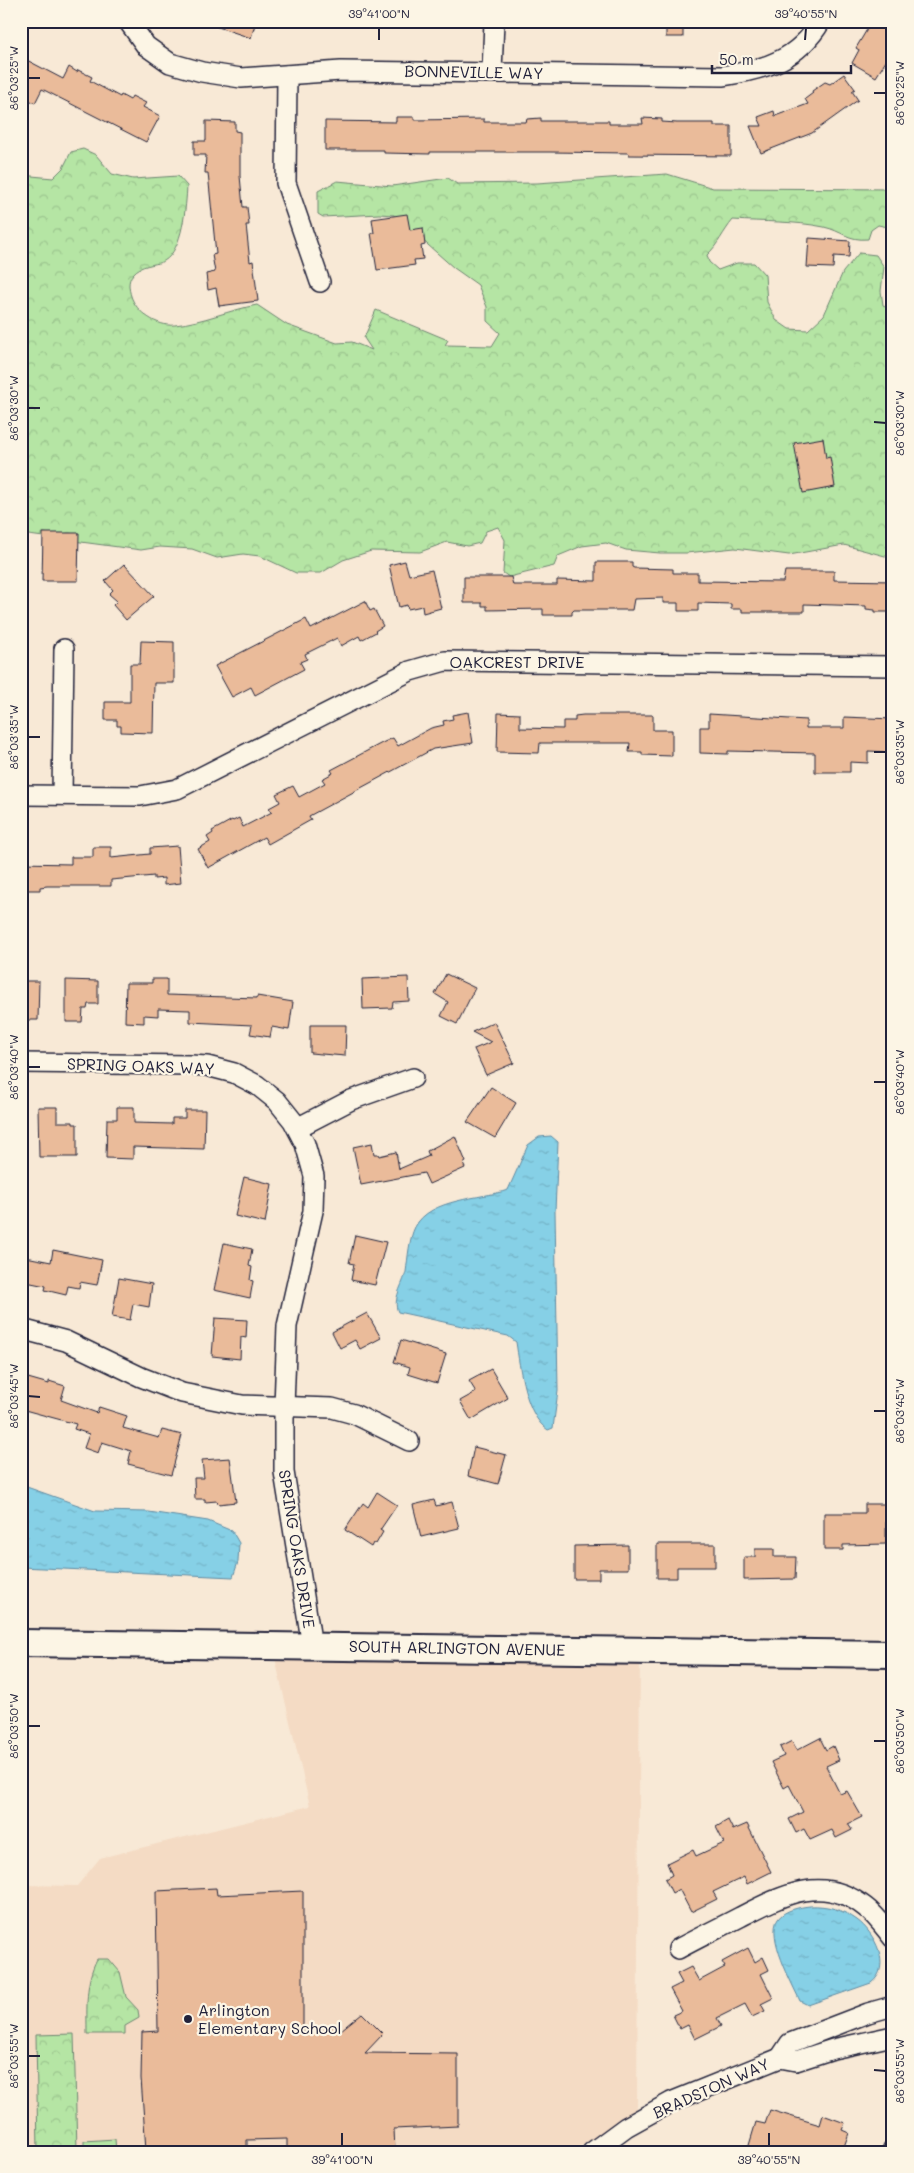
<svg xmlns="http://www.w3.org/2000/svg" width="914" height="2173" viewBox="0 0 914 2173" font-family="Mali,sans-serif">
  <style>
    .built { fill: #f4dbc4 }
    .forest { fill: url(#forest-crowns); stroke: #6c8470 }
    .pitch { fill: #b5e5a4; stroke: #6c8470 }
    .water { fill: url(#water-ripples); stroke: #5e8aa2 }
    .building { fill: #eabb9a; stroke: #22223b }
    .lines { fill: none; stroke-linecap: round; stroke-linejoin: round }
    .minor-casing { stroke: #22223b; stroke-width: 22 }
    .secondary-casing { stroke: #22223b; stroke-width: 30 }
    .minor { stroke: #fcf5e5; stroke-width: 19 }
    .secondary { stroke: #fcf5e5; stroke-width: 26 }
    .ticks { fill: none; stroke: #22223b; stroke-width: 2 }
    .poi-dot { fill: #22223b; stroke: #fcf5e5; stroke-width: 2 }
    .labels { text-anchor: middle; stroke-width: 4.5; stroke-linejoin: round; paint-order: stroke }
    .street-label { font-size: 16px; fill: #22223b; stroke: #fcf5e5 }
    .poi-label { font-size: 16px; fill: #22223b; stroke: #fcf5e5; text-anchor: start }
    .neatline { fill: none; stroke: #22223b; stroke-width: 2 }
    .ticks-label { font-size: 12px; text-anchor: middle; fill: #22223b }
  </style>
  <defs>
    <pattern id="forest-crowns" width="20" height="18" patternUnits="userSpaceOnUse" patternTransform="scale(1.25)"><rect width="20" height="18" fill="#b5e5a4"/><path d="M2 6a3 3 0 1 1 6 0M12 15a3 3 0 1 1 6 0" fill="none" stroke="#9bc48e"/></pattern>
    <pattern id="water-ripples" width="26" height="14" patternUnits="userSpaceOnUse" patternTransform="scale(1.25)"><rect width="26" height="14" fill="#86d0e6"/><path d="M2 4q2-2 4 0t4 0M15 11q2-2 4 0t4 0" fill="none" stroke="#73b2c6"/></pattern>
  </defs>
  <rect width="100%" height="100%" fill="#f8e9d6"/>
  <filter id="ink" filterUnits="userSpaceOnUse"><feTurbulence type="fractalNoise" baseFrequency=".02" numOctaves="2"/><feDisplacementMap in="SourceGraphic" scale="10" xChannelSelector="R" yChannelSelector="G"/><feConvolveMatrix kernelMatrix="1 2 1 2 8 2 1 2 1" color-interpolation-filters="sRGB"/></filter>
  <g filter="url(#ink)">
    <polygon class="built" points="272,1646 640,1651 637,2105 636,2112 631,2117 571,2152 21,2152 21,1885 77,1886 100,1858 310,1806"/>
    <g class="forest">
      <path d="M83 149 96 155 112 174 133 179 178 176 187 186C186 205 183 250 164 261 153 266 141 264 133 274 127 281 129 289 131 296 136 312 157 327 175 325 203 322 229 310 257 305L287 325 337 343 352 342 372 350 364 338 376 310 448 340 445 345 492 346 500 333 487 321V307L478 285 454 268 394 215 379 214 323 217 318 214V191L337 181 392 186 448 178 457 184 537 183 667 174 713 188 893 189V228L878 225 871 230 868 239C848 241 842 231 824 227 795 221 763 222 733 220 723 232 718 245 707 255L709 262 718 270 737 263H754L765 275 767 302 776 320 789 329 808 330 824 315 843 272 859 253 876 255 884 267 881 291 883 305 893 310V556H885L844 545 789 555 735 548 686 553H660L626 550 606 543 582 546 558 556 554 566 509 577 503 573 505 540 498 527 486 531 480 543 467 546 447 542 420 552 371 551 343 560 321 573H296L260 556 243 554 217 558 192 549 160 547 141 550 21 534V175L53 178 63 168 71 152Z"/>
      <path d="M97 1959H109L120 1972 126 1997 138 2010 139 2018 125 2026V2034H87C87 2008 85 1982 97 1959Z"/>
      <polygon points="74,2034 77,2151 38,2152 36,2035"/>
    </g>
    <polygon class="pitch" points="115,2139 116,2152 84,2152 84,2141"/>
    <g class="water">
      <path d="M551 1136 558 1142 555 1211 558 1391 553 1428 548 1430C525 1415 520 1368 516 1342L508 1336 398 1312C392 1299 403 1285 406 1272 408 1258 409 1239 415 1227 430 1198 481 1199 508 1190L528 1145 539 1137Z"/>
      <polygon points="21,1485 95,1511 149,1512 208,1521 232,1531 239,1543 238,1562 233,1577 21,1567"/>
      <path d="M810 1906C828 1905 843 1910 857 1920 874 1932 893 1967 871 1983L808 2005 800 2001C792 1983 766 1936 778 1919 784 1910 800 1907 810 1906Z"/>
    </g>
    <g class="building">
      <polygon points="209,21 256,21 251,38 209,24"/>
      <rect x="666" y="21" width="17" height="16"/>
      <polygon points="872,21 893,32 893,50 876,77 852,63 859,50 856,48"/>
      <polygon points="21,57 63,79 69,67 77,72 78,70 92,77 90,81 120,97 121,95 130,100 132,96 146,103 143,107 160,116 146,142 42,89 35,103 21,96"/>
      <polygon points="844,74 855,89 852,91 858,100 812,133 761,153 750,126 762,126 758,117 774,111 775,116 808,104 805,99 813,93 812,91 825,82 830,84"/>
      <polygon points="396,117 414,117 414,120 484,119 484,122 526,122 527,119 541,118 541,121 609,121 609,124 643,124 642,118 662,119 662,122 677,123 714,123 714,126 731,126 731,156 629,155 629,153 550,152 430,152 430,154 384,153 384,150 325,150 325,121 396,122"/>
      <polygon points="206,121 235,122 235,131 240,132 240,176 243,207 247,207 249,225 246,225 250,262 253,261 258,301 219,306 216,288 208,290 206,274 215,272 212,255 216,254 208,173 205,173 206,155 194,155 194,141 206,141"/>
      <polygon points="407,214 410,230 423,228 425,245 421,246 423,259 414,260 415,265 377,270 371,233 374,233 372,219"/>
      <polygon points="809,238 850,241 849,257 834,256 833,268 807,267"/>
      <polygon points="823,438 826,458 830,457 835,487 803,493 794,443"/>
      <polygon points="43,533 79,533 78,581 42,581"/>
      <polygon points="405,561 409,575 432,570 441,608 423,613 422,606 408,609 407,605 399,607 389,565"/>
      <polygon points="596,562 632,562 632,567 634,568 673,569 673,573 698,573 698,581 783,582 785,571 834,571 834,580 893,581 893,612 875,612 875,610 866,609 866,606 804,604 804,612 742,612 742,609 731,609 731,604 698,603 698,611 678,611 678,603 663,603 663,598 634,599 632,610 574,610 572,612 572,615 543,615 543,609 487,610 487,606 482,606 482,603 464,603 464,577 511,577 513,585 557,585 557,580 596,581"/>
      <polygon points="124,564 154,596 126,620 113,605 117,601 109,594 113,590 105,581"/>
      <polygon points="365,601 370,611 374,609 383,626 375,631 376,632 361,640 359,636 341,646 337,638 305,654 307,659 300,662 304,669 255,695 251,687 232,697 215,666 306,619 311,629"/>
      <polygon points="141,641 174,642 174,683 154,683 153,733 121,732 121,726 117,726 117,720 105,720 105,702 130,702 130,664 140,664"/>
      <polygon points="468,712 473,743 433,749 309,816 311,820 268,844 264,837 208,868 198,849 210,842 207,837 213,833 212,831 232,820 233,821 239,818 243,827 272,812 269,808 280,802 276,794 293,786 299,797 325,783 322,779 333,773 331,770 382,743 393,738 398,746 431,728 444,725 443,721 453,719 452,715"/>
      <polygon points="498,713 520,714 520,728 563,729 563,721 575,721 575,716 583,715 653,715 653,730 672,730 672,756 642,755 642,752 629,752 630,743 540,743 539,753 497,752"/>
      <polygon points="709,714 806,720 806,728 844,728 844,717 893,719 893,752 868,751 868,763 850,762 850,772 815,772 815,753 728,751 728,754 700,753 700,727 709,727"/>
      <polygon points="178,846 181,883 164,885 164,878 154,879 154,876 111,880 111,886 47,886 40,887 40,890 21,890 21,863 71,864 71,857 93,857 93,847 111,847 111,858 150,854 150,848"/>
      <polygon points="446,974 475,988 457,1024 441,1016 448,1002 435,994"/>
      <polygon points="408,977 409,1001 393,1002 392,1008 363,1009 362,979"/>
      <polygon points="152,979 167,979 167,995 257,998 257,996 293,1002 289,1030 272,1027 270,1037 250,1034 252,1025 190,1022 190,1010 158,1009 158,1016 144,1015 144,1023 125,1022 126,983 152,983"/>
      <polygon points="66,980 98,981 98,1004 88,1004 87,1009 83,1009 82,1022 66,1022"/>
      <polygon points="21,981 39,981 38,1020 21,1020"/>
      <polygon points="494,1022 514,1063 486,1075 474,1049 491,1042 472,1032"/>
      <polygon points="310,1025 346,1025 345,1056 310,1053"/>
      <polygon points="491,1087 516,1103 495,1138 467,1122"/>
      <polygon points="38,1107 57,1107 57,1122 73,1122 73,1124 77,1124 77,1157 39,1157"/>
      <polygon points="117,1107 134,1107 134,1123 172,1124 172,1118 185,1118 185,1110 205,1110 204,1149 133,1147 133,1159 106,1158 107,1119 117,1119"/>
      <polygon points="455,1136 466,1162 463,1164 465,1168 429,1184 424,1173 361,1185 353,1147 372,1143 374,1154 378,1154 379,1156 396,1152 399,1169 429,1156 427,1151"/>
      <polygon points="244,1177 272,1184 265,1223 235,1216"/>
      <polygon points="355,1235 386,1242 375,1285 351,1280 354,1264 349,1263"/>
      <polygon points="224,1243 252,1249 249,1266 252,1267 250,1280 253,1281 250,1298 214,1290"/>
      <polygon points="53,1250 102,1260 97,1285 80,1282 79,1288 68,1286 66,1295 45,1290 46,1286 21,1281 21,1256 51,1262"/>
      <polygon points="119,1278 152,1284 149,1307 133,1304 130,1320 112,1317"/>
      <polygon points="367,1313 381,1338 360,1349 355,1340 340,1348 332,1332"/>
      <polygon points="215,1318 247,1320 246,1338 241,1337 240,1359 212,1356"/>
      <polygon points="401,1340 446,1354 437,1383 408,1374 410,1367 394,1362"/>
      <polygon points="491,1369 508,1398 471,1420 460,1401 476,1392 469,1381"/>
      <polygon points="28,1378 49,1384 49,1381 65,1386 61,1400 97,1413 99,1407 127,1416 123,1428 159,1438 162,1430 182,1435 171,1475 128,1464 131,1451 102,1442 98,1453 84,1448 89,1434 74,1429 76,1424 21,1409 21,1402"/>
      <polygon points="474,1447 506,1455 498,1484 468,1476"/>
      <polygon points="230,1458 236,1502 218,1504 217,1501 205,1502 205,1499 195,1499 194,1478 204,1478 202,1460"/>
      <polygon points="377,1492 397,1505 380,1530 383,1532 376,1544 373,1543 371,1547 345,1530 363,1503 368,1507"/>
      <polygon points="434,1500 436,1506 452,1502 459,1528 421,1537 413,1505"/>
      <polygon points="865,1504 886,1504 886,1544 843,1545 843,1550 824,1550 824,1513 865,1513"/>
      <polygon points="657,1544 715,1544 715,1567 677,1567 677,1578 657,1578"/>
      <polygon points="628,1545 628,1569 599,1569 599,1579 574,1579 574,1546"/>
      <polygon points="755,1549 774,1549 774,1557 796,1557 795,1579 744,1580 744,1557 755,1557"/>
      <polygon points="820,1738 826,1750 833,1746 839,1760 826,1766 840,1794 847,1791 862,1817 848,1824 852,1830 836,1838 832,1830 810,1840 804,1829 796,1833 789,1819 803,1812 789,1785 784,1788 771,1762 784,1756 780,1747 792,1741 797,1750"/>
      <polygon points="728,1820 733,1830 747,1824 771,1872 747,1884 744,1877 713,1892 717,1899 691,1912 679,1889 672,1893 665,1879 672,1875 667,1863 693,1850 696,1856 724,1843 716,1827"/>
      <polygon points="216,1888 217,1895 303,1891 303,2033 325,2031 335,2024 341,2030 362,2013 383,2034 365,2053 458,2054 458,2126 394,2129 395,2152 287,2152 287,2139 247,2140 247,2152 146,2150 141,2078 142,2032 158,2031 156,1891"/>
      <polygon points="748,1948 755,1962 763,1957 769,1970 761,1974 773,1998 761,2004 765,2011 752,2017 745,2004 717,2018 721,2026 695,2039 688,2025 680,2029 673,2015 682,2011 670,1989 682,1983 677,1974 691,1967 699,1981 725,1967 722,1962"/>
      <polygon points="770,2110 820,2125 823,2115 845,2123 842,2130 849,2133 842,2152 747,2152 756,2122 765,2124"/>
    </g>
    <g class="lines">
      <defs>
        <g id="minor">
          <path d="M128 21 146 46 170 63 202 72 241 78 341 71 722 76C764 70 798 60 821 21"/>
          <polyline points="492,72 494,21"/>
          <polyline points="287,75 286,183 320,282"/>
          <polyline points="21,795 140,796 177,789 410,671 445,661 893,666"/>
          <polyline points="62,795 64,649"/>
          <polyline points="21,1063 191,1065 207,1066 234,1073 257,1085 277,1101 293,1121 305,1144 314,1176 313,1211 287,1326 284,1406 284,1472 312,1646"/>
          <polyline points="297,1128 351,1100 413,1078"/>
          <polyline points="21,1329 66,1341 141,1377 182,1393 242,1405 332,1408 354,1414 409,1441"/>
          <path d="M678 1949C698 1938 719 1928 740 1917 781 1896 822 1873 865 1907 876 1915 884 1927 893 1938"/>
          <polyline points="780,2058 790,2043 868,2013 893,2006"/>
          <polyline points="592,2152 626,2127 671,2102 780,2058 796,2061 833,2049 893,2036"/>
          <polyline points="892,2152 893,2149"/>
        </g>
        <polyline id="secondary" points="21,1643 893,1654"/>
      </defs>
      <use href="#minor" class="minor-casing"/>
      <use href="#secondary" class="secondary-casing"/>
      <use href="#minor" class="minor"/>
      <use href="#secondary" class="secondary"/>
    </g>
  </g>
  <path class="ticks" d="M379 40V28M805 40 806 28M28 78H40M874 93H886M28 408H40M874 422 886 423M28 737H40M874 752H886M28 1067H40M874 1082H886M28 1396 40 1397M874 1411H886M28 1726H40M874 1741H886M28 2056H40M874 2070 886 2071M342 2146V2133M769 2146V2133"/>
  <circle class="poi-dot" cx="188" cy="2019" r="5"/>
  <g class="labels">
    <g class="street-label">
      <text transform="translate(474 72) rotate(1)" y="6">BONNEVILLE WAY</text>
      <text x="517" y="668">OAKCREST DRIVE</text>
      <text transform="translate(141 1066) rotate(2)" y="6">SPRING OAKS WAY</text>
      <text transform="translate(297 1549) rotate(81)" y="6">SPRING OAKS DRIVE</text>
      <text transform="translate(457 1648) rotate(1)" y="6">SOUTH ARLINGTON AVENUE</text>
      <text transform="translate(711 2088) rotate(-24)" y="6">BRADSTON WAY</text>
    </g>
    <g class="poi-label">
      <text x="198" y="2016">Arlington<tspan x="198" dy="18">Elementary School</tspan></text>
    </g>
  </g>
  <rect width="914" height="2173" fill="none" stroke="#fcf5e5" stroke-width="55"/>
  <path d="M712 65v8h139v-8" fill="none" stroke="#22223b" stroke-width="2.5"/>
  <text x="719" y="65" font-size="15" fill="#22223b" stroke="#fcf5e5" stroke-width="4" paint-order="stroke">50 m</text>
  <rect x="28" y="28" width="858" height="2118" class="neatline"/>
  <g class="ticks-label">
    <text x="379" y="18">39°41'00"N</text>
    <text x="806" y="18">39°40'55"N</text>
    <text transform="translate(14 78) rotate(-90)" y="4">86°03'25"W</text>
    <text transform="translate(900 93) rotate(-90)" y="4">86°03'25"W</text>
    <text transform="translate(14 408) rotate(-90)" y="4">86°03'30"W</text>
    <text transform="translate(900 423) rotate(-90)" y="4">86°03'30"W</text>
    <text transform="translate(14 737) rotate(-90)" y="4">86°03'35"W</text>
    <text transform="translate(900 752) rotate(-90)" y="4">86°03'35"W</text>
    <text transform="translate(14 1067) rotate(-90)" y="4">86°03'40"W</text>
    <text transform="translate(900 1082) rotate(-90)" y="4">86°03'40"W</text>
    <text transform="translate(14 1396) rotate(-90)" y="4">86°03'45"W</text>
    <text transform="translate(900 1411) rotate(-90)" y="4">86°03'45"W</text>
    <text transform="translate(14 1726) rotate(-90)" y="4">86°03'50"W</text>
    <text transform="translate(900 1741) rotate(-90)" y="4">86°03'50"W</text>
    <text transform="translate(14 2056) rotate(-90)" y="4">86°03'55"W</text>
    <text transform="translate(900 2071) rotate(-90)" y="4">86°03'55"W</text>
    <text x="342" y="2164">39°41'00"N</text>
    <text x="769" y="2164">39°40'55"N</text>
  </g>
</svg>
